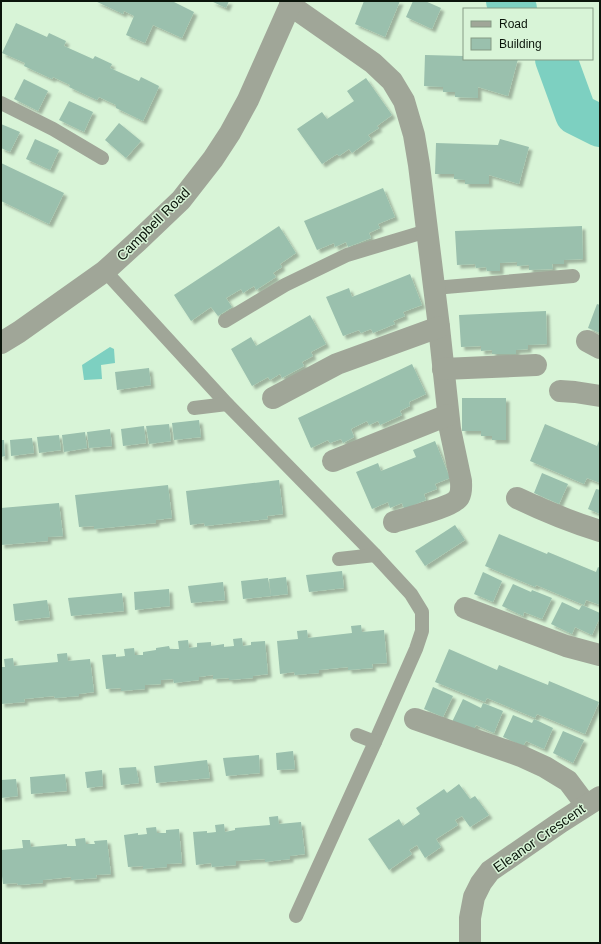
<svg xmlns="http://www.w3.org/2000/svg" width="601" height="944" viewBox="0 0 601 944" font-family="Helvetica,sans-serif">
  <style>
    .water { fill: #7dd0c1 }
    .lines { fill: none; stroke-linecap: round; stroke-linejoin: round }
    .river { stroke: #7dd0c1; stroke-width: 42 }
    .building { fill: #9ac0ad; filter: url(#shadow) }
    .service { stroke: #a0a698; stroke-width: 14 }
    .minor { stroke: #a0a698; stroke-width: 22 }
    .tertiary { stroke: #a0a698; stroke-width: 22 }
    .labels { text-anchor: middle; stroke-width: 3; stroke-linejoin: round; paint-order: stroke }
    .street-label { font-size: 14px; fill: #0b150b; stroke: #d8f4d7 }
  </style>
  <defs>
    <filter id="shadow"><feDropShadow dx="3.5" dy="3.5" stdDeviation="1" flood-color="#0004"/></filter>
  </defs>
  <rect width="100%" height="100%" fill="#d8f4d7"/>
  <polygon class="water" points="110,347 114,349 115,363 101,365 102,379 84,380 82,365"/>
  <g class="lines">
    <g class="river">
      <polyline points="507,1 516,9"/>
      <polyline points="556,59 576,114 600,126"/>
    </g>
  </g>
  <g class="building">
    <polygon points="95,1 172,1 194,12 182,38 153,25 145,43 126,35 134,16 124,11 123,14"/>
    <polygon points="211,1 229,1 226,8"/>
    <polygon points="364,1 400,1 385,37 355,24"/>
    <polygon points="413,1 425,1 441,8 432,29 406,17"/>
    <polygon points="16,23 47,37 49,33 66,41 64,46 93,59 95,56 112,64 110,68 139,81 141,77 159,86 158,89 143,121 116,108 116,105 99,97 97,100 69,87 70,85 53,77 52,79 24,66 25,63 2,53"/>
    <polygon points="425,55 464,56 464,59 518,59 508,96 478,87 478,98 455,97 455,92 443,92 443,87 424,86"/>
    <polygon points="366,78 392,115 377,126 379,128 368,135 371,139 352,153 349,149 339,156 337,154 322,164 297,129 322,112 327,119 354,101 347,91"/>
    <polygon points="24,79 48,91 38,111 14,99"/>
    <polygon points="69,101 93,112 84,132 59,120"/>
    <polygon points="119,123 141,141 126,158 105,140"/>
    <polygon points="1,124 20,132 10,152 1,148"/>
    <polygon points="35,139 59,150 50,170 26,159"/>
    <polygon points="500,139 529,147 519,184 489,175 489,184 465,184 465,180 454,179 454,174 435,174 436,143 498,145"/>
    <polygon points="1,163 64,193 49,224 1,201"/>
    <polygon points="383,188 395,217 378,224 380,228 369,233 371,238 348,247 346,242 335,247 334,243 317,250 304,221"/>
    <polygon points="279,226 296,253 280,264 282,267 273,273 276,277 256,290 254,286 243,293 241,289 226,298 232,307 218,316 211,307 191,321 174,295"/>
    <polygon points="582,226 583,259 564,260 564,264 552,264 553,269 529,270 529,265 517,266 517,262 500,263 500,271 487,271 486,267 476,268 475,264 457,265 455,231"/>
    <polygon points="410,274 422,305 403,312 405,316 393,321 395,324 373,333 371,329 361,333 359,330 343,336 326,297 349,288 352,297"/>
    <polygon points="597,304 600,305 600,333 588,328"/>
    <polygon points="546,311 547,344 528,345 528,349 516,350 516,354 492,354 492,350 481,351 481,346 461,347 459,315"/>
    <polygon points="310,315 326,344 311,352 313,356 302,362 304,366 282,378 280,374 270,380 268,377 252,386 231,349 251,337 256,346"/>
    <polygon points="412,364 426,394 409,402 410,406 400,411 402,415 380,425 378,421 369,425 367,421 351,429 354,437 343,443 341,439 330,443 328,440 311,448 298,418"/>
    <polygon points="149,368 151,385 117,390 115,372"/>
    <polygon points="462,398 506,398 506,440 492,440 492,436 481,436 481,431 462,431"/>
    <polygon points="199,420 201,437 174,440 172,423"/>
    <polygon points="169,424 171,441 149,444 146,426"/>
    <polygon points="545,424 597,446 600,438 600,483 587,478 584,484 530,461"/>
    <polygon points="144,426 146,443 123,446 121,429"/>
    <polygon points="110,429 112,446 89,448 87,432"/>
    <polygon points="85,432 87,448 64,452 62,435"/>
    <polygon points="59,435 61,450 39,453 37,437"/>
    <polygon points="32,438 34,453 11,456 10,440"/>
    <polygon points="1,440 4,440 5,456 1,457"/>
    <polygon points="435,441 450,478 435,484 437,489 424,494 426,500 404,509 402,503 390,508 388,502 372,509 356,472 378,463 381,471 416,457 413,450"/>
    <polygon points="542,473 568,484 559,504 534,493"/>
    <polygon points="279,480 283,514 267,516 268,519 205,526 204,523 190,525 186,491"/>
    <polygon points="168,485 172,518 156,520 156,523 94,529 94,526 79,527 75,495"/>
    <polygon points="596,489 600,490 600,514 588,509"/>
    <polygon points="59,503 63,536 48,537 48,541 1,545 1,508"/>
    <polygon points="455,525 465,540 425,566 415,551"/>
    <polygon points="499,534 547,554 548,552 596,572 598,567 600,568 600,605 586,600 584,605 536,585 535,587 485,566"/>
    <polygon points="342,571 344,588 309,592 306,575"/>
    <polygon points="483,572 502,581 493,602 474,594"/>
    <polygon points="286,577 288,594 271,596 269,579"/>
    <polygon points="268,578 271,596 243,599 241,581"/>
    <polygon points="223,582 225,600 191,603 188,586"/>
    <polygon points="513,584 531,592 532,590 552,598 542,619 524,612 523,616 502,606"/>
    <polygon points="169,589 170,606 135,610 134,592"/>
    <polygon points="122,593 124,611 71,616 68,598"/>
    <polygon points="47,600 50,617 15,621 13,604"/>
    <polygon points="562,602 579,610 582,605 600,613 600,617 592,635 575,627 572,634 551,624"/>
    <polygon points="361,625 362,632 384,630 387,663 372,664 373,668 348,670 348,667 319,670 319,673 295,675 294,672 280,674 277,641 298,639 297,631 307,630 308,638 352,633 351,626"/>
    <polygon points="242,638 243,646 251,645 251,642 265,641 268,674 253,676 253,678 229,680 229,678 213,679 213,675 199,677 199,680 174,683 173,679 161,680 161,684 145,685 145,689 121,691 121,688 106,689 102,655 116,654 116,657 125,656 124,649 134,648 135,655 143,655 143,652 156,650 156,648 169,646 170,649 179,649 178,641 188,640 189,648 197,647 197,643 211,642 211,646 224,644 224,647 234,646 233,639"/>
    <polygon points="449,649 497,670 499,665 548,685 549,681 599,702 585,734 537,714 535,718 487,698 485,702 435,682"/>
    <polygon points="67,653 68,661 90,659 94,692 79,694 79,696 55,698 54,696 24,699 25,702 1,704 1,667 5,667 4,659 13,658 14,666 58,662 57,654"/>
    <polygon points="433,687 453,696 443,717 424,709"/>
    <polygon points="463,699 481,708 483,703 503,711 494,733 476,725 473,731 452,722"/>
    <polygon points="513,715 532,723 534,719 553,728 544,749 526,741 523,746 503,737"/>
    <polygon points="563,731 584,740 573,763 553,753"/>
    <polygon points="293,751 295,769 277,770 276,753"/>
    <polygon points="259,755 260,773 226,776 223,758"/>
    <polygon points="207,760 210,778 156,783 154,766"/>
    <polygon points="136,767 139,783 121,785 119,768"/>
    <polygon points="102,770 103,786 87,788 85,772"/>
    <polygon points="65,774 67,791 31,794 30,777"/>
    <polygon points="16,779 18,796 1,798 1,780"/>
    <polygon points="459,784 470,799 475,796 489,815 470,827 462,816 455,820 458,825 436,839 441,847 425,858 417,845 409,850 412,854 389,870 368,839 399,819 403,826 420,814 416,808 444,789 447,793"/>
    <polygon points="278,816 279,824 301,822 305,854 290,856 290,859 265,862 265,859 236,861 236,865 212,867 211,863 196,865 193,832 207,831 207,833 216,832 215,825 224,824 225,832 235,830 235,828 270,825 269,817"/>
    <polygon points="156,827 157,833 166,833 166,830 179,829 182,863 167,864 167,867 143,869 143,866 128,867 124,835 138,833 138,835 147,834 146,828"/>
    <polygon points="85,838 86,844 95,844 94,841 107,840 111,874 96,875 97,878 71,880 71,877 43,880 43,883 18,885 17,883 3,884 1,868 1,850 23,848 22,840 30,840 31,847 67,844 67,846 76,846 75,839"/>
  </g>
  <g class="lines">
    <g class="service">
      <polyline points="1,103 53,129 102,158"/>
      <polyline points="105,271 227,404 375,555 411,594 422,612 422,631 416,649 375,742 296,916"/>
      <polyline points="434,288 573,276"/>
      <polyline points="225,321 285,285 347,255 427,231"/>
      <polyline points="194,408 227,404"/>
      <polyline points="339,559 375,555"/>
      <polyline points="357,735 375,742"/>
    </g>
    <g class="minor">
      <path d="M290 5 373 63 392 81 404 101 414 135 419 165 439 327 450 429 461 481C461 486 462 492 459 497 454 507 406 518 394 522"/>
      <polyline points="587,341 600,348"/>
      <polyline points="443,369 536,365"/>
      <polyline points="560,391 575,392 600,396"/>
      <polyline points="273,398 337,364 439,327"/>
      <polyline points="333,461 448,415"/>
      <path d="M517 498C544 511 571 522 600 531"/>
      <polyline points="465,608 566,646 600,655"/>
      <polyline points="415,719 521,756 545,767 568,781 586,805"/>
      <polyline points="470,943 470,918 474,897 481,883 490,871 561,822 600,797"/>
    </g>
    <polyline class="tertiary" points="1,343 19,332 105,271 138,241 181,200 213,159 230,133 248,100 292,1"/>
  </g>
  <g class="labels">
    <g class="street-label">
      <text transform="translate(153 224) rotate(-45)" y="5">Campbell Road</text>
      <text transform="translate(539 838) rotate(-35)" y="5">Eleanor Crescent</text>
    </g>
  </g>
  <rect width="601" height="944" fill="none" stroke="#0b150b" stroke-width="4"/>
  <rect x="463" y="8" width="130" height="52" fill="#d8f4d7" stroke="#869b85"/>
  <rect x="471" y="21" width="20" height="6" fill="#a0a698" stroke="#869b85"/>
  <text x="499" y="28" font-size="12" fill="#0b150b">Road</text>
  <rect x="471" y="38" width="20" height="12" fill="#9ac0ad" stroke="#869b85"/>
  <text x="499" y="48" font-size="12" fill="#0b150b">Building</text>
</svg>
